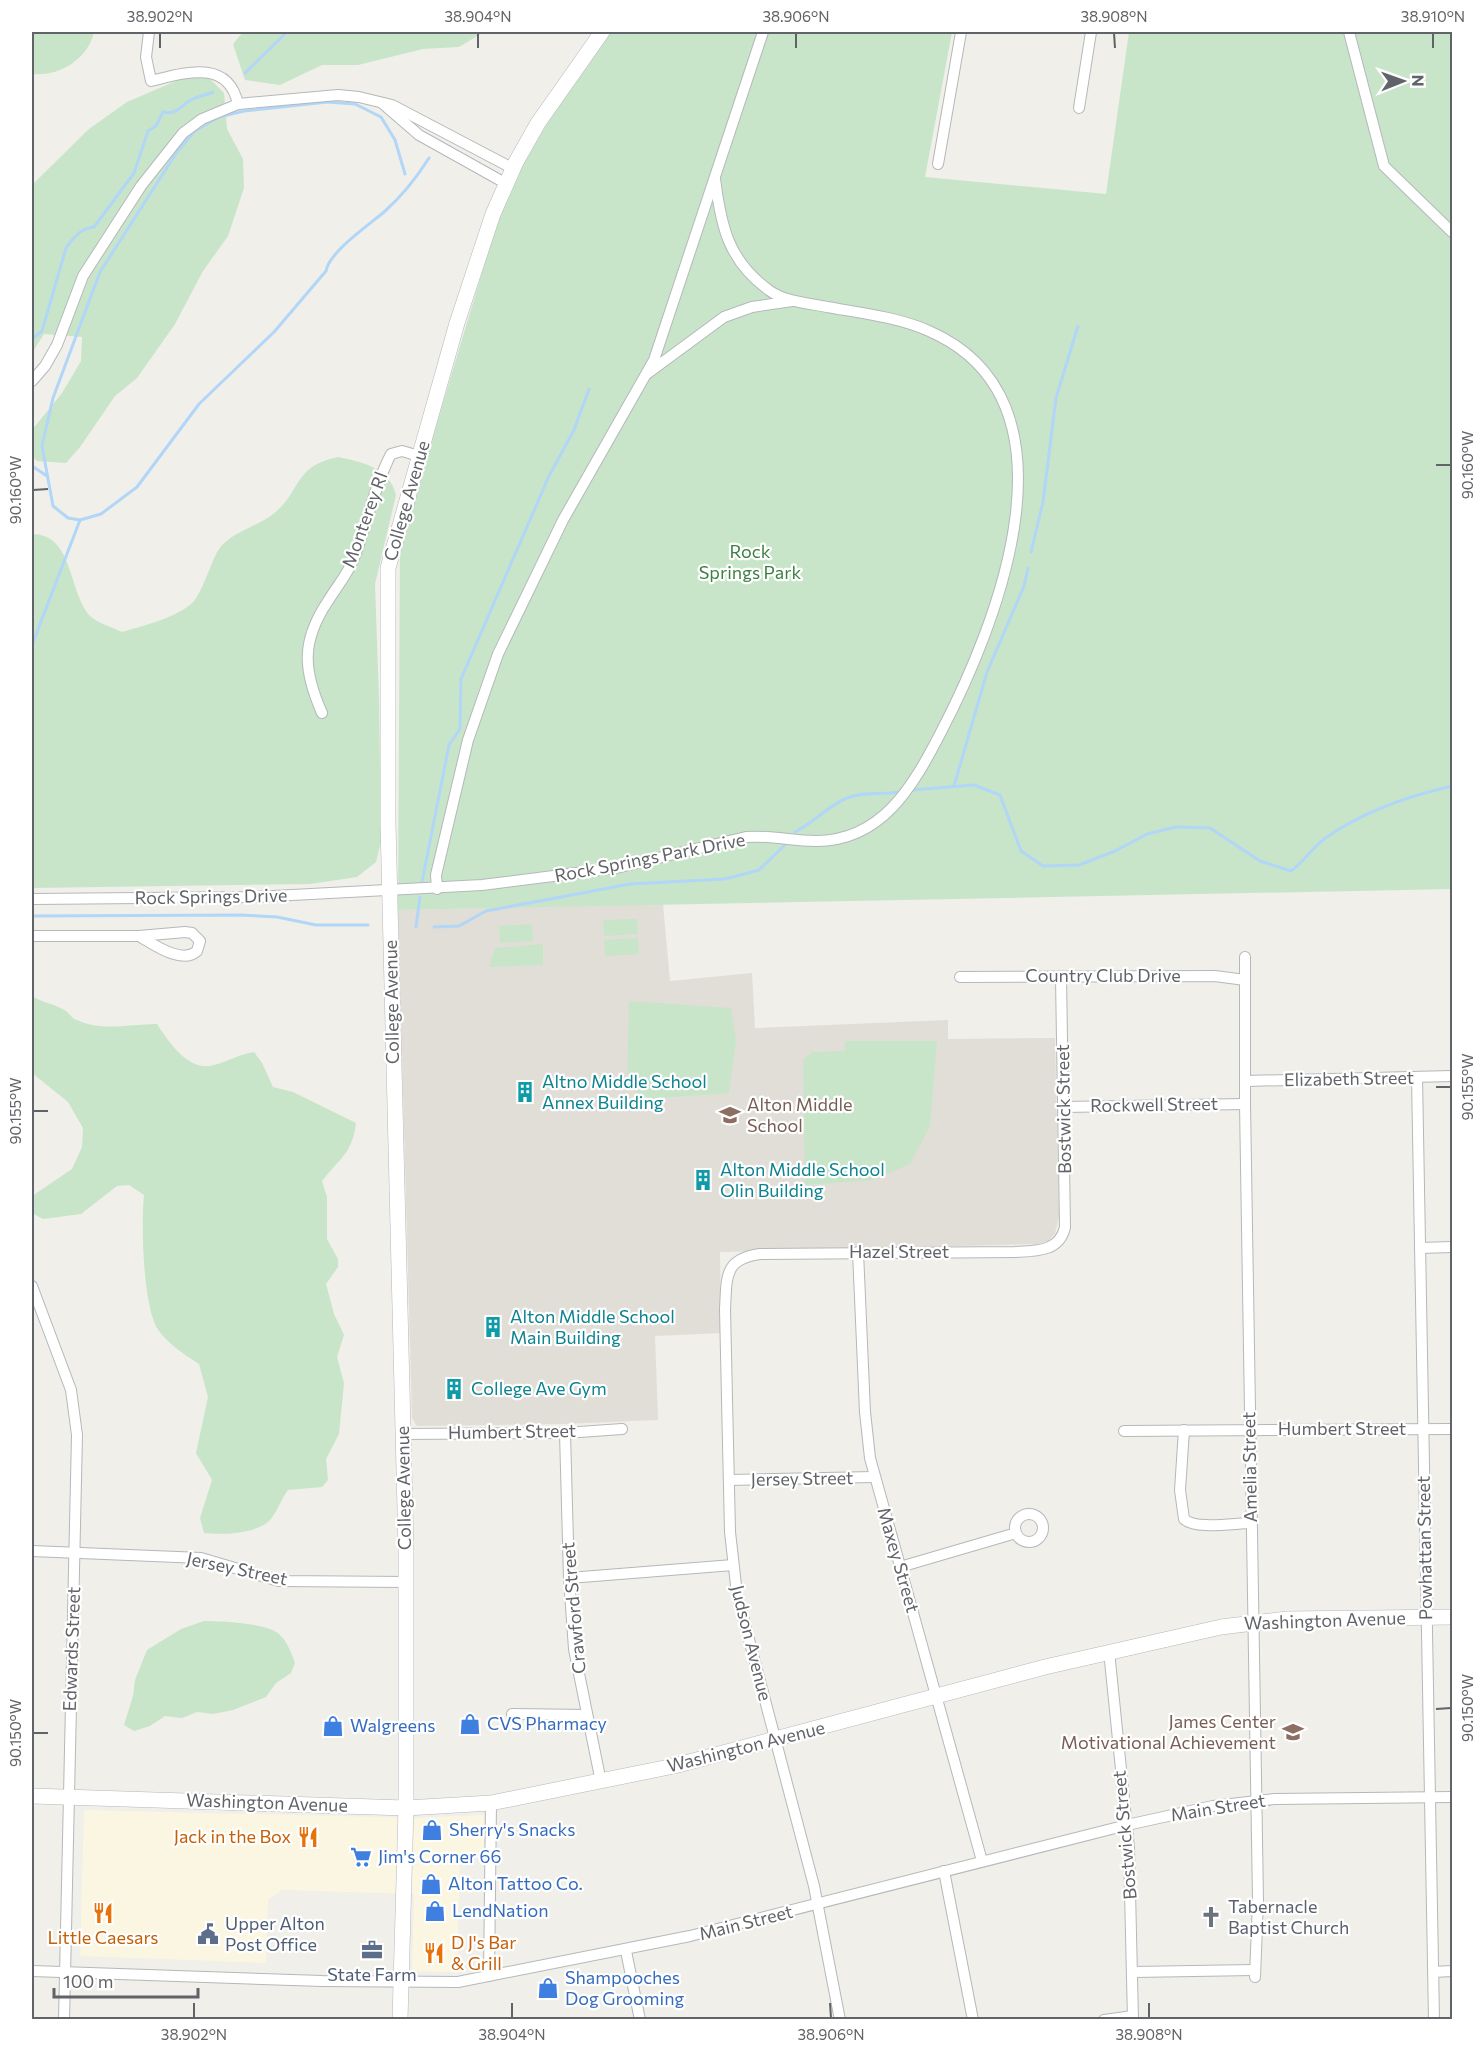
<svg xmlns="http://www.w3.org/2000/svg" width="1484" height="2051" viewBox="0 0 1484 2051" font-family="Commissioner,sans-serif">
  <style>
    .commercial { fill: #fbf6e2 }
    .education { fill: #e0ded7 }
    .green { fill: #c8e5c9 }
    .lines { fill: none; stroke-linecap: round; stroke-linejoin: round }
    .stream { stroke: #b1d6f7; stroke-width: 3 }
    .minor-casing { stroke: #b5b8bb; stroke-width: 12 }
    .secondary-casing { stroke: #b5b7bb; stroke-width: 16 }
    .minor { stroke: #fff; stroke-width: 10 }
    .secondary { stroke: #fff; stroke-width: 15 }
    .ticks { fill: none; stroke: #606367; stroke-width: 2 }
    .labels { text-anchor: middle; stroke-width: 4.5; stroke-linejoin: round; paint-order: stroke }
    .street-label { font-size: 18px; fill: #606367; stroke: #fff }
    .park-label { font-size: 18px; fill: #3e8043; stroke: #fff }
    .culture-label { font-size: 18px; fill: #0d838f; stroke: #fff; text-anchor: start }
    .education-label { font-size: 18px; fill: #785e54; stroke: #fff; text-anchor: start }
    .shop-label { font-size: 18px; fill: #366cbe; stroke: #fff; text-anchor: start }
    .food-label { font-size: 18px; fill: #c56008; stroke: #fff; text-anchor: end }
    .worship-label { font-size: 18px; fill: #5b616d; stroke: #fff; text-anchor: start }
    .service-label { font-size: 18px; fill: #4e5e75; stroke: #fff; text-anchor: start }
    .neatline { fill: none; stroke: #606367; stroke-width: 2 }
    .ticks-label { font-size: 15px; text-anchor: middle; fill: #606367 }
  </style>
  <rect width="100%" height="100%" fill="#f0efe9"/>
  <polygon class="commercial" points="84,1810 416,1818 484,1815 484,1850 460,1861 457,1972 412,1971 414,1894 282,1890 268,1900 266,1963 80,1956"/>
  <polygon class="education" points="663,904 670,981 752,973 755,1028 948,1020 948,1039 1055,1038 1059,1216 1055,1234 1048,1241 1037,1244 720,1252 721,1333 655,1336 658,1420 564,1424 417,1426 412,1418 398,910"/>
  <g class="green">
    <path d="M32 32H94C88 59 59 77 32 74Z"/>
    <polygon points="243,32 484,32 459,47 423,49 358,65 322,65 280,85 245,80 233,44"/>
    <polygon points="611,32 952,32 925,177 1106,194 1129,32 1452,32 1452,889 398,910 400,547 495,229 517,175 551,117"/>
    <polygon points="183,78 209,78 224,93 227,129 243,159 244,188 228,236 203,271 175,324 137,378 115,396 80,447 66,463 37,461 32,456 32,430 62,393 81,361 82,337 44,334 32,353 32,185 89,129 127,102"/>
    <path d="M338 457C362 462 390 468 396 495L375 584 379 698 381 842 376 862 357 877 310 884 32 888V534C73 534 68 589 89 615 96 623 112 627 122 632 145 625 170 620 190 605 202 596 210 563 219 549 229 534 254 527 269 517 303 494 290 467 338 457Z"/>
    <polygon points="637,919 638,934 604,936 603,920"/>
    <polygon points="532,924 533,941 500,943 499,926"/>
    <polygon points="638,938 639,954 605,956 604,940"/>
    <polygon points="543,944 543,965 489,967 495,948"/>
    <path d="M32 996C42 1003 56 1004 66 1011 70 1014 72 1019 77 1020 102 1032 130 1024 157 1024 168 1041 189 1073 214 1065 229 1061 237 1055 254 1052L262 1063 273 1087 293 1092 356 1123C352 1154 340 1158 322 1181L327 1197V1239L338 1259V1267L326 1284 334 1314 344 1335 337 1357 344 1383 339 1434 326 1459 328 1480 322 1487 288 1490C281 1499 276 1515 268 1522 253 1534 221 1535 204 1533L200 1518 212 1480 196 1453 208 1397 199 1364C185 1355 162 1340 155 1324 143 1296 141 1225 144 1195L129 1185 117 1186 81 1214 43 1219 32 1213V1196L72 1169 82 1147 83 1128 68 1102 32 1073Z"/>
    <polygon points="629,1001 731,1008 736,1041 729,1093 643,1099 627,1083"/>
    <polygon points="845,1041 937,1041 930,1126 910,1164 872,1180 805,1185 803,1060 812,1052 845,1051"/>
    <path d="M204 1621C221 1621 267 1623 279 1634 287 1641 292 1654 295 1663L291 1673 276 1683 266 1697 233 1710 213 1714 197 1712 182 1718 165 1716 150 1726 134 1731 124 1725 133 1696 135 1680 147 1650 181 1629Z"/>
  </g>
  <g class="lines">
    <g class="stream">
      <polyline points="245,73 287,32"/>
      <path d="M405 174 395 140 381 117 355 104 327 102 244 111 219 117 195 131 177 152 100 272 53 398 42 446 53 506 68 518 80 520 101 514 137 487 199 404 274 332 326 271C329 252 370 224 384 212 401 197 417 177 429 158"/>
      <path d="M32 343 33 338 42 331 66 248C73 238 81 228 94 227L134 173 148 131 156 126 163 112C176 115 180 107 189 101 196 97 206 95 213 92"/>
      <polyline points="32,466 47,476"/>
      <polyline points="1031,552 1043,502 1056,398 1078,326"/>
      <polyline points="32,645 80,520"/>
      <polyline points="954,786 987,672 1024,586 1028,568"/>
      <path d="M912 790 974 785 1000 795 1021 851 1043 866 1079 865 1115 851 1147 834 1176 827 1210 828 1260 861 1291 871C1305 861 1313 847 1324 839 1362 812 1408 796 1452 786"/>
      <path d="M795 832C813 823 831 804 847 798 864 791 882 795 899 792"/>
      <polyline points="422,882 449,745 460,729 461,679 549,476 574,430 589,389"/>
      <polyline points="32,916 240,915 277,917 316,925 368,925"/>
      <polyline points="416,927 420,897"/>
      <polyline points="434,927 459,926 486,911 630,884 725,879 759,870 787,843"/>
    </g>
    <defs>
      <g id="minor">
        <path d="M149 32 146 57 151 81C184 73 228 58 238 104"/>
        <polyline points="1349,32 1384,166 1452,232"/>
        <polyline points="382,103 419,135 505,183"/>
        <polyline points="1079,108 1091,32"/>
        <polyline points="938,164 961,32"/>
        <polyline points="648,373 724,317 752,307 792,301"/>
        <polyline points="32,381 45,366 57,345 83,276 141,186 183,133 202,119 238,104 338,95 359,97 392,105 512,168"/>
        <path d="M322 713C303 670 301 641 328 601 337 586 348 574 354 558 367 524 374 487 391 454L402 451 419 456"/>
        <polyline points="437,889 436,875 468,740 498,654 563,520 654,360 763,32"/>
        <path d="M32 899 252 897 482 885 616 868 746 837C770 835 792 841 816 841 882 841 913 786 940 734 998 623 1087 400 929 331 897 317 861 313 827 307 808 303 786 302 770 291 728 261 721 226 715 179"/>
        <path d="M32 936H139L185 932 192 933 200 941 197 951C182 965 153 944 139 936"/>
        <polyline points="1245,957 1245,1104 1258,1900 1255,1977"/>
        <polyline points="960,977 1215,976 1245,980"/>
        <polyline points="1417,1077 1434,2020"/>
        <polyline points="1246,1081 1452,1076"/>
        <polyline points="1064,1107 1245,1104"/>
        <polyline points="1420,1248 1452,1247"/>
        <polyline points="858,1252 865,1412 870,1458 982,1861"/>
        <polyline points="32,1286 71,1390 77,1435 64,2020"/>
        <path d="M1184 1430 1180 1490 1184 1519C1195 1530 1235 1523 1251 1523"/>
        <polyline points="1124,1431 1452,1429"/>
        <polyline points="565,1433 569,1578 574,1649 601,1782"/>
        <polyline points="403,1434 565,1433 622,1429"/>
        <polyline points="729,1480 874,1477"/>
        <circle cx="1029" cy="1528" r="14"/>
        <polyline points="32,1551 201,1558 279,1581 406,1582"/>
        <polyline points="900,1567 1016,1533"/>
        <polyline points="569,1578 733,1565"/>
        <polyline points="1109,1651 1129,1848 1133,2020"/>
        <polyline points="512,1714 586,1715"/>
        <polyline points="944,1871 973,2020"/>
        <polyline points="626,1951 640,2020"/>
        <polyline points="32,1971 322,1981 458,1982 690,1936 1127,1825 1213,1806 1275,1799 1452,1797"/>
        <polyline points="1133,1972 1254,1970"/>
        <polyline points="1433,1972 1452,1971"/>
        <polyline points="489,1976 491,1803"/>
        <path d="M840 2020 814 1886 737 1594 730 1532 725 1309C727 1278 723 1259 760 1254L1015 1252C1035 1251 1060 1252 1065 1227L1061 977"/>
        <polyline points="1104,2020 1133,2016"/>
      </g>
      <g id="secondary">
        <polyline points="32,1796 406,1808 491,1803 674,1766 1045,1667 1221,1627 1287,1619 1452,1617"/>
        <polyline points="400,2020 406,1808 406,1550 388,823 388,568 457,323 493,214 516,162 538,123 602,32"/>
      </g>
    </defs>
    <use href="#minor" class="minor-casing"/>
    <use href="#secondary" class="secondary-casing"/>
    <use href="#minor" class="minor"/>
    <use href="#secondary" class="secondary"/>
  </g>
  <path class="ticks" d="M160 33V48M478 33V48M796 33V48M1114 33 1115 48M1433 33V48M1436 465H1451M33 490 48 489M1436 1087H1451M33 1111H48M1436 1709 1451 1708M33 1733H48M194 2003V2018M512 2003V2018M830 2003 831 2018M1149 2003V2018"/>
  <defs>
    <symbol id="building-bare" viewBox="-9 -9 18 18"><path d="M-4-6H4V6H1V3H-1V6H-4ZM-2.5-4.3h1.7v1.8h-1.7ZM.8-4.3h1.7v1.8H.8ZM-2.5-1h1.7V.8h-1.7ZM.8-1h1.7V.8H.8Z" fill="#0f9aa8" stroke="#fff" stroke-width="2.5" paint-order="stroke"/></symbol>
    <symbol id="school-bare" viewBox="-9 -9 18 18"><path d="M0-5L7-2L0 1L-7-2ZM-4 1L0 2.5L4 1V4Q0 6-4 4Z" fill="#8d6e63" stroke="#fff" stroke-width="2.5" paint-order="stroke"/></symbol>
    <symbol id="shop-bare" viewBox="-9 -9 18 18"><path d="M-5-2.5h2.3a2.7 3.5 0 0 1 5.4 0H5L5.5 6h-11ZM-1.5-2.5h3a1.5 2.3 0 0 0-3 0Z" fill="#3f7fe0" stroke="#fff" stroke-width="2.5" paint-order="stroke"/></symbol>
    <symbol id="restaurant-bare" viewBox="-9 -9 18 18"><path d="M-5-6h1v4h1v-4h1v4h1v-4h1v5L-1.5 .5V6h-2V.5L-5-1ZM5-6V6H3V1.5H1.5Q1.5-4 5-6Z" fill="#e8710a" stroke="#fff" stroke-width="2.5" paint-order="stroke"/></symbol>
    <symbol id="supermarket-bare" viewBox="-9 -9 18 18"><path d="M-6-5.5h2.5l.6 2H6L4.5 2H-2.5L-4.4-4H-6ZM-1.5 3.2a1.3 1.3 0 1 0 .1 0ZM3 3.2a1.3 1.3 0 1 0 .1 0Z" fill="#3f7fe0" stroke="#fff" stroke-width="2.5" paint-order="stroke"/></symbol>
    <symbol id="church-bare" viewBox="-9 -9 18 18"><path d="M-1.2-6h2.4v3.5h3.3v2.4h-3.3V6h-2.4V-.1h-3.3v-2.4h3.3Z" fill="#6b7280" stroke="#fff" stroke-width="2.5" paint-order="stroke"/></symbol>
    <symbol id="civic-bare" viewBox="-9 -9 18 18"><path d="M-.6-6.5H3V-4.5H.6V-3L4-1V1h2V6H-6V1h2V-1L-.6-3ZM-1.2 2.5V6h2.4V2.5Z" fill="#5c6f8a" stroke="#fff" stroke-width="2.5" paint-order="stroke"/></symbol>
    <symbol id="office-bare" viewBox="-9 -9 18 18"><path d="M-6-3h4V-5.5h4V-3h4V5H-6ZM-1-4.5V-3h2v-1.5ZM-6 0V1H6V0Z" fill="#5c6f8a" stroke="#fff" stroke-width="2.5" paint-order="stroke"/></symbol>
  </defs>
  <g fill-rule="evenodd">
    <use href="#building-bare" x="510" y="1077" width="30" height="30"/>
    <use href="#school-bare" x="715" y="1100" width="30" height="30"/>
    <use href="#building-bare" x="688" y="1165" width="30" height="30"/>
    <use href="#building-bare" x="478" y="1312" width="30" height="30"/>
    <use href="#building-bare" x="439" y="1374" width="30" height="30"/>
    <use href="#shop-bare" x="455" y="1709" width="30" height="30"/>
    <use href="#shop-bare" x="318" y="1711" width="30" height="30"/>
    <use href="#school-bare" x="1278" y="1717" width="30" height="30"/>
    <use href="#shop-bare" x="417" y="1815" width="30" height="30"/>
    <use href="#restaurant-bare" x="293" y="1822" width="30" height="30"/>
    <use href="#supermarket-bare" x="346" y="1842" width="30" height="30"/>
    <use href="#shop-bare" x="416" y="1869" width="30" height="30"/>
    <use href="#shop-bare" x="420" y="1896" width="30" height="30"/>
    <use href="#restaurant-bare" x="88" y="1898" width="30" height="30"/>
    <use href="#church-bare" x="1196" y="1902" width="30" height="30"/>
    <use href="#civic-bare" x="193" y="1919" width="30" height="30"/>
    <use href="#office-bare" x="357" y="1935" width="30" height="30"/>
    <use href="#restaurant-bare" x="419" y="1938" width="30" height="30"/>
    <use href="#shop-bare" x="533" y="1973" width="30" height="30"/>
  </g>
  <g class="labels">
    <g class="street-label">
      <text transform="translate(407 501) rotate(-74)" y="6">College Avenue</text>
      <text transform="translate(365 520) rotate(-70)" y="6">Monterey Rl</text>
      <text transform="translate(650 858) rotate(-11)" y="6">Rock Springs Park Drive</text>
      <text transform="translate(211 897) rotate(-1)" y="6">Rock Springs Drive</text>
      <text x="1103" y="982">Country Club Drive</text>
      <text transform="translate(392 1002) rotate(-91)" y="6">College Avenue</text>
      <text transform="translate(1349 1079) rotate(-1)" y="6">Elizabeth Street</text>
      <text transform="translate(1154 1105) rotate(-1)" y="6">Rockwell Street</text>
      <text transform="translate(1064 1109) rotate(-91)" y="6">Bostwick Street</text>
      <text x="899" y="1258">Hazel Street</text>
      <text x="1342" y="1435">Humbert Street</text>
      <text transform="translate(512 1432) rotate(-1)" y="6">Humbert Street</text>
      <text transform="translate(1250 1467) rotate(-91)" y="6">Amelia Street</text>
      <text transform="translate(802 1479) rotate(-1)" y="6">Jersey Street</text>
      <text transform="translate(404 1488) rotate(-91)" y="6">College Avenue</text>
      <text transform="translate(1425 1548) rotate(-91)" y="6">Powhattan Street</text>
      <text transform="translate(898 1560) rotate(74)" y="6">Maxey Street</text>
      <text transform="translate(237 1569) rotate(12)" y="6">Jersey Street</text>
      <text transform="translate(574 1608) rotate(-95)" y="6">Crawford Street</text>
      <text transform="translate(1325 1621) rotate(-2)" y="6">Washington Avenue</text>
      <text transform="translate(751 1643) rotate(76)" y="6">Judson Avenue</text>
      <text transform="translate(72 1649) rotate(-88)" y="6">Edwards Street</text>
      <text transform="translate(746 1747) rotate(-14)" y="6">Washington Avenue</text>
      <text transform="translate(267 1803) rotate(2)" y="6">Washington Avenue</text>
      <text transform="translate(1218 1808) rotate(-9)" y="6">Main Street</text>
      <text transform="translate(1125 1835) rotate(-95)" y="6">Bostwick Street</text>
      <text transform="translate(746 1923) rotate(-14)" y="6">Main Street</text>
    </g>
    <g class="park-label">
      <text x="750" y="558">Rock<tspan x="750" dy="21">Springs Park</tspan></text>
    </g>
    <g class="culture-label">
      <text x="542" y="1088">Altno Middle School<tspan x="542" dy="21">Annex Building</tspan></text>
      <text x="720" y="1176">Alton Middle School<tspan x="720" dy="21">Olin Building</tspan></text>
      <text x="510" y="1323">Alton Middle School<tspan x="510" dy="21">Main Building</tspan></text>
      <text x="471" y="1395">College Ave Gym</text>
    </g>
    <g class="education-label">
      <text x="747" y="1111">Alton Middle<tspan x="747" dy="21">School</tspan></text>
      <text x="1276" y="1728" text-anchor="end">James Center<tspan x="1276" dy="21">Motivational Achievement</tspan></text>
    </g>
    <g class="shop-label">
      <text x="487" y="1730">CVS Pharmacy</text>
      <text x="350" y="1732">Walgreens</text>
      <text x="449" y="1836">Sherry's Snacks</text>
      <text x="378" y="1863">Jim's Corner 66</text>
      <text x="448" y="1890">Alton Tattoo Co.</text>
      <text x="452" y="1917">LendNation</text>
      <text x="565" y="1984">Shampooches<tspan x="565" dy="21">Dog Grooming</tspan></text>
    </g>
    <g class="food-label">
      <text x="291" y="1843">Jack in the Box</text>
      <text x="103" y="1944" text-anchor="middle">Little Caesars</text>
      <text x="451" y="1949" text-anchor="start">D J's Bar<tspan x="451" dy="21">&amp; Grill</tspan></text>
    </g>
    <g class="worship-label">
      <text x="1228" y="1913">Tabernacle<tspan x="1228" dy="21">Baptist Church</tspan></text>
    </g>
    <g class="service-label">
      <text x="225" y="1930">Upper Alton<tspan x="225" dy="21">Post Office</tspan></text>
      <text x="372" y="1981" text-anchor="middle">State Farm</text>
    </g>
  </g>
  <rect width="1484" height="2051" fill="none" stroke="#ffffff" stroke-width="66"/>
  <g transform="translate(1403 81) rotate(89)" stroke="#ffffff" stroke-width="4.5" paint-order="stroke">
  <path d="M0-4.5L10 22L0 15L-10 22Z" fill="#606367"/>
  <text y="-9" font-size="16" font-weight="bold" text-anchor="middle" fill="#606367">N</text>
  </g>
  <path d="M54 1988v9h144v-9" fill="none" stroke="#606367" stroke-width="3"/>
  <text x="63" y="1988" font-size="18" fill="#606367" stroke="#ffffff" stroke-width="4.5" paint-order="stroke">100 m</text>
  <rect x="33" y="33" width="1418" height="1985" class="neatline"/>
  <g class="ticks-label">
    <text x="160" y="22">38.902°N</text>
    <text x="478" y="22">38.904°N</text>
    <text x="796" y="22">38.906°N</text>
    <text x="1114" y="22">38.908°N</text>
    <text x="1433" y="22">38.910°N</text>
    <text transform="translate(1468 465) rotate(-90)" y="5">90.160°W</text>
    <text transform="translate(16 490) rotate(-90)" y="5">90.160°W</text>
    <text transform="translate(1468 1087) rotate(-90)" y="5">90.155°W</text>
    <text transform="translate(16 1111) rotate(-90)" y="5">90.155°W</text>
    <text transform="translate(1468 1708) rotate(-90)" y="5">90.150°W</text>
    <text transform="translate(16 1733) rotate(-90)" y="5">90.150°W</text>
    <text x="194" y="2040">38.902°N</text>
    <text x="512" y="2040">38.904°N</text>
    <text x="831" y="2040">38.906°N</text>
    <text x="1149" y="2040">38.908°N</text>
  </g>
</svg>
